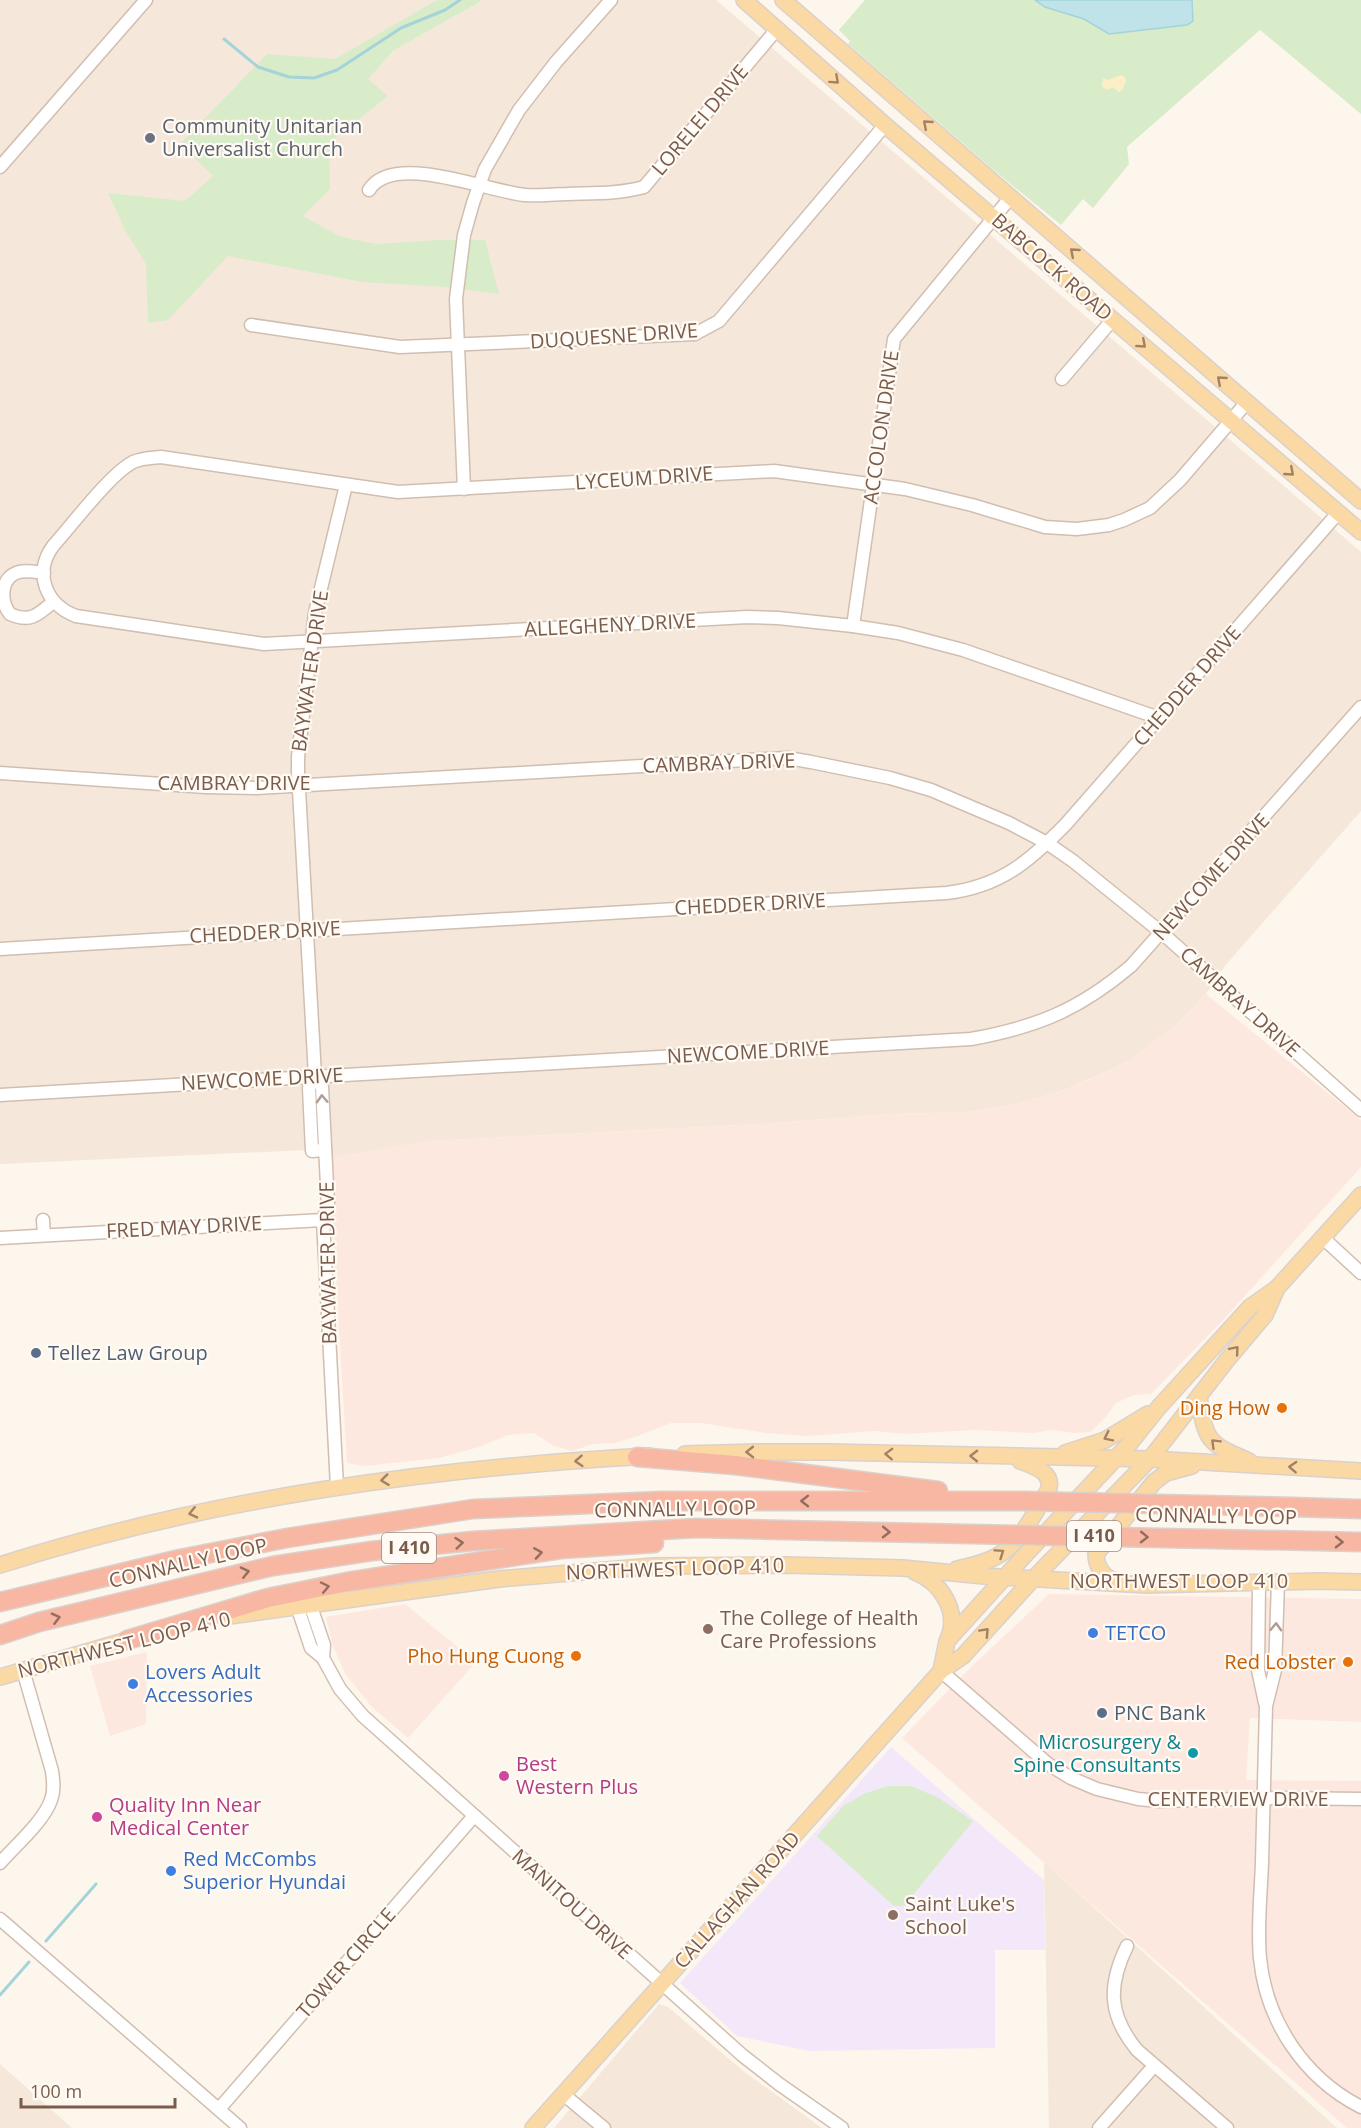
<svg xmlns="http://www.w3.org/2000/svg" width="1361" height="2128" viewBox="0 0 1361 2128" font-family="'Open Sans',sans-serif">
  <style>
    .residential { fill: #f5e8da }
    .commercial { fill: #fde8e0 }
    .education { fill: #f3e8fa }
    .green { fill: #d8ecc9 }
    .sand { fill: #fcefc7 }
    .water { fill: #bfe3e8; stroke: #a5d3da; stroke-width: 1.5 }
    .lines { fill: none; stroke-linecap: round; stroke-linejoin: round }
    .stream { stroke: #a5d3da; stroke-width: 3 }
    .minor-casing { stroke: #d1beb0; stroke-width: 15 }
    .major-casing { stroke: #dad1cd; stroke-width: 18 }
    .highway-casing { stroke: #dad1cd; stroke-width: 21 }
    .minor { stroke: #fff; stroke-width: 12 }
    .major { stroke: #fbd9a5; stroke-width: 15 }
    .highway { stroke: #f7b7a3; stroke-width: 18 }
    .highway-bridge-casing { stroke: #dad1cd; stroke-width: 21; stroke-linecap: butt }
    .highway-bridge { stroke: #f7b7a3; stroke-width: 18 }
    .oneway { stroke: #a18267 }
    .oneway2 { stroke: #af9d94 }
    .oneway3 { stroke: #936e5e }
    .worship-dot { fill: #6b7280; stroke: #fffaf3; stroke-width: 2 }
    .service-dot { fill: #5c6f8a; stroke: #fffaf3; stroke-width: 2 }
    .food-dot { fill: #e8710a; stroke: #fffaf3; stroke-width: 2 }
    .education-dot { fill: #8d6e63; stroke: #fffaf3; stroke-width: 2 }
    .shop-dot { fill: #3f7fe0; stroke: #fffaf3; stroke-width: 2 }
    .culture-dot { fill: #0f9aa8; stroke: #fffaf3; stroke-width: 2 }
    .hotel-dot { fill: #d1479c; stroke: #fffaf3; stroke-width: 2 }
    .labels { text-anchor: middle; stroke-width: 4.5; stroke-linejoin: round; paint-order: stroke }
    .shield { fill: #fffaf3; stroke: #a28b7f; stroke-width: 1.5 }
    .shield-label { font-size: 18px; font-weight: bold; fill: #7a5c4d }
    .street-label { font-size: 20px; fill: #7a5c4d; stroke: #fffaf3 }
    .worship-label { font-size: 20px; fill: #5b616d; stroke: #fffaf3; text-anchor: start }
    .service-label { font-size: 20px; fill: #4e5e75; stroke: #fffaf3; text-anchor: start }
    .food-label { font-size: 20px; fill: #c56008; stroke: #fffaf3; text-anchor: end }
    .education-label { font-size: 20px; fill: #785e54; stroke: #fffaf3; text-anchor: start }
    .shop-label { font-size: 20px; fill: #366cbe; stroke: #fffaf3; text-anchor: start }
    .culture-label { font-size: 20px; fill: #0d838f; stroke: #fffaf3; text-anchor: end }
    .hotel-label { font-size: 20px; fill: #b23c85; stroke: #fffaf3; text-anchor: start }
  </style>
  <rect width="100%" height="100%" fill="#fdf6ec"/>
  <g class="residential">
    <polygon points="0,0 437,0 431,5 367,79 393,51 483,0 716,0 1361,552 1361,811 1224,967 1206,994 1175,1026 1127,1062 1067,1089 1018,1104 969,1112 890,1114 762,1124 430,1141 329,1158 329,1149 0,1164"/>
    <polygon points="1044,1862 1337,2128 1049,2128"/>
    <polygon points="659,2004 668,2007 742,2070 822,2128 554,2128"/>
    <polygon points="0,2064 72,2128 0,2128"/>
  </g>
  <g class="commercial">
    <polygon points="1206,994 1361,1120 1361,1167 1224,1319 1151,1394 1134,1395 1116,1403 1105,1418 1091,1432 1074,1433 1051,1430 1033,1433 973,1430 904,1434 875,1431 807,1436 766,1433 701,1423 671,1423 635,1437 614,1443 593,1444 572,1451 554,1446 534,1433 508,1435 479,1447 439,1458 365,1466 347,1463 329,1158 430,1141 762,1124 890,1114 969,1112 1018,1104 1068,1089 1127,1062 1175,1026"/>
    <polygon points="1049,1594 1361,1599 1361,1722 1250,1718 1246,1780 1361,1781 1361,2128 1347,2128 902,1738 970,1668"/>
    <polygon points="405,1604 476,1662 408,1738 372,1707 346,1675 333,1646 326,1617"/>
    <polygon points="147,1652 146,1724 110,1736 90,1666"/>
  </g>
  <polygon class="education" points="891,1747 1044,1880 1045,1950 995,1950 995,2048 810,2051 737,2036 680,1983"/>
  <g class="green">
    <polygon points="437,0 483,0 393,51 368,79 388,96 329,143 330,189 303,216 341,237 377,244 436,240 485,240 499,294 445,287 362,282 228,256 168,320 148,323 146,264 126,232 108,193 185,201 213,176 180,144 267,54 335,59"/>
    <polygon points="865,0 1361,0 1361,114 1260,30 1127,147 1129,164 1093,208 1083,199 1061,225 996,172 848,44 850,41 839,30"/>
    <polygon points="888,1786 911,1786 937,1797 973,1821 904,1906 894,1906 817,1836 843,1806 866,1793"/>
  </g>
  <polygon class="sand" points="1121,75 1125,77 1126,81 1122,90 1119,92 1113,87 1107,90 1102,86 1103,78 1108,80"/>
  <polygon class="water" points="1035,0 1192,0 1193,21 1187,25 1109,34 1084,19 1045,7"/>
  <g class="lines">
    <g class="stream">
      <polyline points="224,39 258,67 289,77 314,78 337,70 401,28 445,10 460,0"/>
      <polyline points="46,1941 96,1884"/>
      <polyline points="0,1995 29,1962"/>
    </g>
    <defs>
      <g id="minor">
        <polyline points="0,167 146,0"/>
        <path d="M369 190C393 151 489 192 525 195 539 196 553 194 567 194 593 193 619 194 644 187L777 29"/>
        <polyline points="251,325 400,347 695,334 719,321 885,125"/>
        <polyline points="1062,379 1113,319"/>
        <polyline points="464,489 456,299 464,235 473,203 485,169 519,110 556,62 611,0"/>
        <path d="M44 573C36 572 27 570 19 572 0 577 0 601 10 614 30 623 38 615 53 602"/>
        <polyline points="853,626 894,339 1010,198"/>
        <path d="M1159 718 963 650 898 633 853 626 778 618 747 617 264 644 76 616C46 605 33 573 53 546 73 524 109 475 133 462 142 458 151 458 161 457L398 492 774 471 905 489 972 505 1045 527 1077 529 1109 525 1124 520 1150 508 1180 480 1247 402"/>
        <polyline points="0,773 206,787 256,788 765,759 788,758 811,762 890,778 931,790 1009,823 1047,843 1073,861 1162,933 1361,1110"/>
        <path d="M0 949 946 893C1000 887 1030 861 1066 824L1338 513"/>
        <polyline points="315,1076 309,1088 312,1151 325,1150"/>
        <path d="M0 1095 971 1039C1037 1027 1079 1010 1131 966L1361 707"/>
        <polyline points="43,1220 44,1235"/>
        <polyline points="1322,1237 1361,1273"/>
        <polyline points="0,1238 323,1220"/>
        <polyline points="337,1487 323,1220 328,1205 322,1087 315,1076 298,772 298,757 315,613 346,485"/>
        <polyline points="1259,1582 1258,1670 1265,1703"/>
        <path d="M1278 1582 1275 1670 1266 1706C1265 1758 1263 1810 1262 1862 1261 1893 1257 1926 1260 1958 1266 2021 1304 2078 1361 2107"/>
        <polyline points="310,1604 324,1645 323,1658"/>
        <polyline points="297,1606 311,1648 323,1658 340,1689 363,1716 742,2055 779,2084 842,2128"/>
        <polyline points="941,1671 1048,1764 1071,1778 1097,1789 1138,1799 1159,1801 1278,1798 1361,1799"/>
        <path d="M0 1863C15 1846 44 1821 51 1800 55 1790 53 1780 52 1771L23 1670"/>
        <polyline points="0,1919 240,2128"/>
        <path d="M1127 1946C1108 1985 1108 2015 1137 2050L1227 2128"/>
        <polyline points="563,2094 604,2128"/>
        <polyline points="219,2109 474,1816"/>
        <polyline points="1099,2128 1154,2066"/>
      </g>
      <g id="major">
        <polyline points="744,0 885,125 1361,532"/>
        <polyline points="783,0 1361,501"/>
        <path d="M1199 1396C1205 1441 1208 1444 1249 1461"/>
        <polyline points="1065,1453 1105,1440 1148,1414"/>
        <polyline points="685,1454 758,1452 830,1452 1150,1459 1361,1471"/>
        <path d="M0 1565C210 1498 430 1468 649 1456"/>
        <path d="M957 1569C972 1566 989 1562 1002 1553 1023 1538 1035 1512 1048 1491 1055 1473 1034 1466 1020 1461"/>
        <path d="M915 1572C941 1582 960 1612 948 1639"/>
        <path d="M1118 1581C1104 1579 1096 1567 1096 1554L1154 1482 1166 1473 1192 1466"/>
        <polyline points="229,1616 499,1579 654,1566 786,1565 903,1568 984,1576 1146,1585 1319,1581 1361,1582"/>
        <polyline points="941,1671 947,1641 1025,1555 1131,1442 1159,1407 1250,1307 1277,1288 1361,1195"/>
        <polyline points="0,1677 138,1637"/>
        <polyline points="533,2128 941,1671 963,1656 1033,1579 1150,1459 1227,1360 1265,1315 1277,1288"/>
      </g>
      <g id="highway">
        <polyline points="637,1457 735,1465 938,1491"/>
        <polyline points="1292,1507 1361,1509"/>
        <polyline points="0,1602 180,1559 287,1538 473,1509 662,1501 1023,1501"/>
        <polyline points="0,1635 39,1622 273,1566 372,1551 473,1541 696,1528 828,1531"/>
        <polyline points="127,1640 268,1598 347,1582 561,1549 654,1543"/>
      </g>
    </defs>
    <use href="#minor" class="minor-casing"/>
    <use href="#major" class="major-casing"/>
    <use href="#highway" class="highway-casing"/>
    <use href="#minor" class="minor"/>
    <use href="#major" class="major"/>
    <use href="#highway" class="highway"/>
    <defs>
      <g id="highway-bridge">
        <polyline points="1023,1501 1292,1507"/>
        <polyline points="828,1531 1361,1542"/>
      </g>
    </defs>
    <use href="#highway-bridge" class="highway-bridge-casing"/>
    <use href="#highway-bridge" class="highway-bridge"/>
  </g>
  <defs><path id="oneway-chevron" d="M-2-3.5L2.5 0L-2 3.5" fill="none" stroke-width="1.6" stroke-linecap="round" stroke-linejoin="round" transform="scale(1.5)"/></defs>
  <g class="oneway">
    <use href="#oneway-chevron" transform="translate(835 80) rotate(42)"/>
    <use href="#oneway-chevron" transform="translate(927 124) rotate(-139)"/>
    <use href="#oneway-chevron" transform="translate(1074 252) rotate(-139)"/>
    <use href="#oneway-chevron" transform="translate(1142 344) rotate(41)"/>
    <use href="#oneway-chevron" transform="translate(1221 380) rotate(-139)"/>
    <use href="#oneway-chevron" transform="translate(1290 472) rotate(41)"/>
    <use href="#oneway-chevron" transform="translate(1235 1350) rotate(-50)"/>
    <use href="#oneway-chevron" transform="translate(1108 1437) rotate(154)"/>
    <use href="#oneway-chevron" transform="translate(1215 1443) rotate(-135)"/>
    <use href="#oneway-chevron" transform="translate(750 1452) rotate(179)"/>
    <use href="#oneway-chevron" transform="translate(889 1454) rotate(-178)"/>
    <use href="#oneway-chevron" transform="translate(974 1456) rotate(-179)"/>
    <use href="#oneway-chevron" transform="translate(579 1461) rotate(176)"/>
    <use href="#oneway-chevron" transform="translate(1293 1467) rotate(-177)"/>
    <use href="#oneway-chevron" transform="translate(385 1480) rotate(173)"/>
    <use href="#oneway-chevron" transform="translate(193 1513) rotate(167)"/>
    <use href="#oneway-chevron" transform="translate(1000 1553) rotate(-34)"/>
    <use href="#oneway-chevron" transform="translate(985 1632) rotate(-47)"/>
  </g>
  <g class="oneway2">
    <use href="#oneway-chevron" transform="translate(322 1099) rotate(-93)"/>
    <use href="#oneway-chevron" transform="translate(1276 1627) rotate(-88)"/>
  </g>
  <g class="oneway3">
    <use href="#oneway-chevron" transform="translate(805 1501) rotate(-180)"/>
    <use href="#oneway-chevron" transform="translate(886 1532) rotate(1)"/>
    <use href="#oneway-chevron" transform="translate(1144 1537) rotate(1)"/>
    <use href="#oneway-chevron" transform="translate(1339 1542) rotate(1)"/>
    <use href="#oneway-chevron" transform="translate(459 1543) rotate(-6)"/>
    <use href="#oneway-chevron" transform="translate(538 1553) rotate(-9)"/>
    <use href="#oneway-chevron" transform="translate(245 1572) rotate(-13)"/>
    <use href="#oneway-chevron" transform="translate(325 1587) rotate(-12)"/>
    <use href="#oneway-chevron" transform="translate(56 1618) rotate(-14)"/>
  </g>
  <circle class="worship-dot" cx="150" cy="138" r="6"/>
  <g class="service-dot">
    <circle cx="36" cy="1353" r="6"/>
    <circle cx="1102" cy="1713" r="6"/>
  </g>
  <g class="food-dot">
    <circle cx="1282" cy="1408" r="6"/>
    <circle cx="576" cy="1656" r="6"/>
    <circle cx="1348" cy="1662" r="6"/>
  </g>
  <g class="education-dot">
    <circle cx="708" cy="1629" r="6"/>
    <circle cx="893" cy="1915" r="6"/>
  </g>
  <g class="shop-dot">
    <circle cx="1093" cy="1633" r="6"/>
    <circle cx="133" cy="1684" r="6"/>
    <circle cx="171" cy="1871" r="6"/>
  </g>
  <circle class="culture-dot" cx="1193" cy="1753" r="6"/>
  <g class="hotel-dot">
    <circle cx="504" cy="1776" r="6"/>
    <circle cx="97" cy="1817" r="6"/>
  </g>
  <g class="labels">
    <g class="shield">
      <rect x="1067" y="1521" width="54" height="30" rx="4.5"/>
      <rect x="382" y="1533" width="54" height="30" rx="4.5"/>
    </g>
    <g class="shield-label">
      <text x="1094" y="1542">I 410</text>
      <text x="409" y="1554">I 410</text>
    </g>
    <g class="street-label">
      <text transform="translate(700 120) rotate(-50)" y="7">LORELEI DRIVE</text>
      <text transform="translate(1052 267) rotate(41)" y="7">BABCOCK ROAD</text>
      <text transform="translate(614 336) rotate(-4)" y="7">DUQUESNE DRIVE</text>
      <text transform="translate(881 427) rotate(-82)" y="7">ACCOLON DRIVE</text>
      <text transform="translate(644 478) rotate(-4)" y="7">LYCEUM DRIVE</text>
      <text transform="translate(610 625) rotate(-3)" y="7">ALLEGHENY DRIVE</text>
      <text transform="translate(310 671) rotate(-82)" y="7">BAYWATER DRIVE</text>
      <text transform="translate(1187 686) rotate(-49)" y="7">CHEDDER DRIVE</text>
      <text transform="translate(719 763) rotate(-2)" y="7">CAMBRAY DRIVE</text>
      <text x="234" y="790">CAMBRAY DRIVE</text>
      <text transform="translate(1211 877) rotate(-48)" y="7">NEWCOME DRIVE</text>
      <text transform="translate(750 904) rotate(-3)" y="7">CHEDDER DRIVE</text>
      <text transform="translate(265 932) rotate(-3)" y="7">CHEDDER DRIVE</text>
      <text transform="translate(1240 1002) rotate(42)" y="7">CAMBRAY DRIVE</text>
      <text transform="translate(748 1052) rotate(-3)" y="7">NEWCOME DRIVE</text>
      <text transform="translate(262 1079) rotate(-3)" y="7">NEWCOME DRIVE</text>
      <text transform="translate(184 1227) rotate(-3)" y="7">FRED MAY DRIVE</text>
      <text transform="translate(328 1263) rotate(-91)" y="7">BAYWATER DRIVE</text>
      <text transform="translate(675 1509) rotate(-1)" y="7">CONNALLY LOOP</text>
      <text transform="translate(1216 1516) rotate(1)" y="7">CONNALLY LOOP</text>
      <text transform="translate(188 1563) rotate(-13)" y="7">CONNALLY LOOP</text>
      <text transform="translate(675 1569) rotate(-2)" y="7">NORTHWEST LOOP 410</text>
      <text x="1179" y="1588">NORTHWEST LOOP 410</text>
      <text transform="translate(124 1645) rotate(-14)" y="7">NORTHWEST LOOP 410</text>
      <text x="1238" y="1806">CENTERVIEW DRIVE</text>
      <text transform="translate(737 1900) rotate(-48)" y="7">CALLAGHAN ROAD</text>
      <text transform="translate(572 1904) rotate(42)" y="7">MANITOU DRIVE</text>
      <text transform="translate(346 1963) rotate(-49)" y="7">TOWER CIRCLE</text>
    </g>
    <g class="worship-label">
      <text x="162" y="133">Community Unitarian<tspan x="162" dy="23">Universalist Church</tspan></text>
    </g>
    <g class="service-label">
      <text x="48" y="1360">Tellez Law Group</text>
      <text x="1114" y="1720">PNC Bank</text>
    </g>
    <g class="food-label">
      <text x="1270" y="1415">Ding How</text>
      <text x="564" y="1663">Pho Hung Cuong</text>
      <text x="1336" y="1669">Red Lobster</text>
    </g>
    <g class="education-label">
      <text x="720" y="1625">The College of Health<tspan x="720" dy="23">Care Professions</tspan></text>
      <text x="905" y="1911">Saint Luke's<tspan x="905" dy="23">School</tspan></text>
    </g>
    <g class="shop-label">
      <text x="1105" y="1640">TETCO</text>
      <text x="145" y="1679">Lovers Adult<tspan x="145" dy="23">Accessories</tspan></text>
      <text x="183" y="1866">Red McCombs<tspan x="183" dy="23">Superior Hyundai</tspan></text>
    </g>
    <g class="culture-label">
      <text x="1181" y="1749">Microsurgery &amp;<tspan x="1181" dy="23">Spine Consultants</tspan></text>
    </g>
    <g class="hotel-label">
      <text x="516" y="1771">Best<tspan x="516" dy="23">Western Plus</tspan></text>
      <text x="109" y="1812">Quality Inn Near<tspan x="109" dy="23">Medical Center</tspan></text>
    </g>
  </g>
  <path d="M21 2098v9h154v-9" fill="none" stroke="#7a5c4d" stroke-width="3"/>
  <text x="30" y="2098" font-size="18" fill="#7a5c4d" stroke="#fffaf3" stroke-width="4.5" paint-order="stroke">100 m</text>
</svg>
